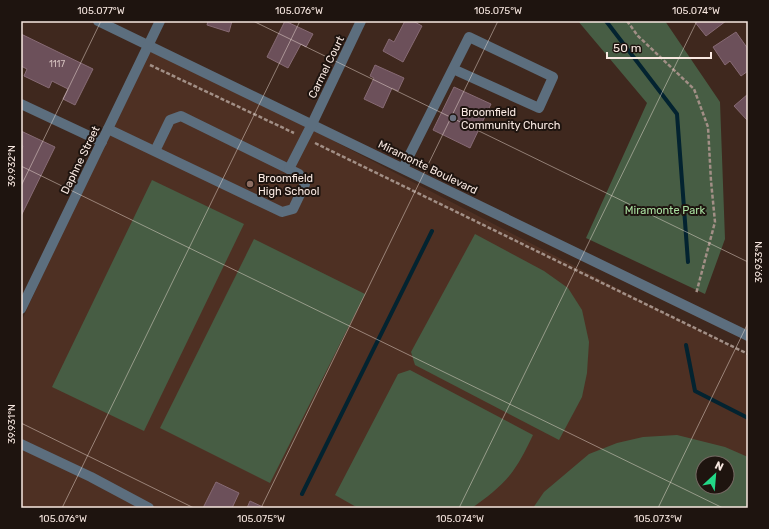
<svg xmlns="http://www.w3.org/2000/svg" width="769" height="529" viewBox="0 0 769 529" font-family="Rubik,sans-serif">
  <style>
    .built { fill: #4e3023; fill-rule: evenodd }
    .green { fill: #475d44; fill-rule: evenodd }
    .lines { fill: none; stroke-linecap: round; stroke-linejoin: round }
    .stream { stroke: #032330; stroke-width: 4 }
    .building { fill: #6c505a; stroke: #876a74 }
    .path { stroke: #a28f86; stroke-width: 2.5; stroke-dasharray: 4 2; stroke-linecap: butt }
    .minor { stroke: #5c6e7e; stroke-width: 10 }
    .ticks { fill: none; stroke: #f8e8e1; stroke-width: 1; stroke-opacity: 0.45 }
    .worship-dot { fill: #6b7280; stroke: #1e140f; stroke-width: 1.5 }
    .education-dot { fill: #8d6e63; stroke: #1e140f; stroke-width: 1.5 }
    .labels { text-anchor: middle; stroke-width: 4; stroke-linejoin: round; paint-order: stroke }
    .number-label { font-size: 9px; fill: #d5c2bf }
    .street-label { font-size: 11px; fill: #f8e8e1; stroke: #1e140f }
    .poi-label { font-size: 11px; fill: #f8e8e1; stroke: #1e140f; text-anchor: start }
    .park-label { font-size: 11px; fill: #a9e0a1; stroke: #1e140f }
    .neatline { fill: none; stroke: #f8e8e1; stroke-width: 1.5 }
    .ticks-label { font-size: 10px; text-anchor: middle; fill: #f8e8e1 }
  </style>
  <rect width="100%" height="100%" fill="#3f281e"/>
  <path class="built" d="M149 45 748 356V508H21V322ZM703 463H727V487H703Z"/>
  <g class="green">
    <polygon points="578,21 665,21 720,102 725,239 705,294 586,238 647,103"/>
    <polygon points="152,180 244,224 144,431 52,387"/>
    <polygon points="475,234 544,271 568,288 582,310 589,342 587,373 582,397 559,440 415,365 411,352"/>
    <polygon points="254,239 365,294 270,483 160,428"/>
    <path d="M410 370 533 435C527 447 521 460 513 471 502 486 487 497 472 508H358L335 495 398 374Z"/>
    <path d="M677 435 725 447 748 457V508H533L544 492 589 454 617 443 643 437ZM703 463H727V487H703Z"/>
  </g>
  <g class="lines">
    <g class="stream">
      <polyline points="606,21 677,114 688,262"/>
      <polyline points="686,345 695,391 748,418"/>
      <polyline points="302,494 432,231"/>
    </g>
  </g>
  <g class="building">
    <polygon points="208,21 232,21 229,32 207,25"/>
    <polygon points="285,21 313,34 306,47 301,44 288,68 267,57"/>
    <polygon points="405,21 413,21 422,26 403,62 383,51 389,39 394,42"/>
    <polygon points="694,21 726,21 706,36"/>
    <polygon points="736,32 748,49 748,71 741,76 730,61 725,65 713,47"/>
    <polygon points="21,34 93,69 75,105 63,99 68,89 52,81 49,88 24,76 27,69 21,66"/>
    <polygon points="375,65 404,78 398,91 392,88 383,108 364,99 374,78 370,76"/>
    <polygon points="454,87 491,104 470,148 433,130"/>
    <polygon points="748,94 748,120 747,120 734,106"/>
    <polygon points="21,131 55,147 21,216 21,151 23,146 21,145"/>
    <polygon points="216,482 239,493 232,508 203,508"/>
    <polygon points="250,501 265,508 247,508"/>
  </g>
  <g class="lines">
    <g class="path">
      <polyline points="627,21 638,36 694,89 708,127 711,181 715,222 696,294"/>
      <polyline points="150,65 294,133"/>
      <polyline points="315,143 748,354"/>
    </g>
    <g class="minor">
      <polyline points="98,21 748,336"/>
      <polyline points="21,104 102,142"/>
      <polyline points="108,129 282,212 293,209 305,184 299,174 181,116 170,120 155,151"/>
      <polyline points="403,168 469,37 553,77 539,108 453,69"/>
      <polyline points="289,169 312,124 361,21"/>
      <polyline points="21,309 160,21"/>
      <polyline points="21,444 91,477 149,508"/>
    </g>
  </g>
  <path class="ticks" d="M253 21 748 262M21 166 723 508M21 186 101 21M21 423 194 508M62 508 300 21M261 508 498 21M459 508 697 21M658 508 748 323"/>
  <circle class="worship-dot" cx="453" cy="118" r="4"/>
  <circle class="education-dot" cx="250" cy="184" r="4"/>
  <g class="labels">
    <g class="number-label">
      <text x="57" y="67">1117</text>
    </g>
    <g class="street-label">
      <text transform="translate(326 67) rotate(-64)" y="4">Carmel Court</text>
      <text transform="translate(80 160) rotate(-64)" y="4">Daphne Street</text>
      <text transform="translate(428 167) rotate(26)" y="4">Miramonte Boulevard</text>
    </g>
    <g class="poi-label">
      <text x="461" y="116">Broomfield<tspan x="461" dy="13">Community Church</tspan></text>
      <text x="258" y="182">Broomfield<tspan x="258" dy="13">High School</tspan></text>
    </g>
    <g class="park-label">
      <text x="665" y="214">Miramonte Park</text>
    </g>
  </g>
  <rect width="769" height="529" fill="none" stroke="#1e140f" stroke-width="44"/>
  <g transform="translate(715 475) rotate(26)"><circle r="19" fill="#1e140f" stroke="#756963"/>
  <path d="M0-3L7 15L0 10L-7 15Z" fill="#22d887"/>
  <text y="-6" font-size="11" font-weight="bold" text-anchor="middle" fill="#f8e8e1">N</text>
  </g>
  <path d="M607 52v6h104v-6" fill="none" stroke="#f8e8e1" stroke-width="2"/>
  <text x="613" y="52" font-size="12" fill="#f8e8e1" stroke="#1e140f" stroke-width="3" paint-order="stroke">50 m</text>
  <rect x="22" y="22" width="725" height="485" class="neatline"/>
  <g class="ticks-label">
    <text x="101" y="14">105.077°W</text>
    <text x="299" y="14">105.076°W</text>
    <text x="498" y="14">105.075°W</text>
    <text x="696" y="14">105.074°W</text>
    <text transform="translate(11 166) rotate(-90)" y="4">39.932°N</text>
    <text transform="translate(758 262) rotate(-90)" y="4">39.933°N</text>
    <text transform="translate(11 424) rotate(-90)" y="4">39.931°N</text>
    <text x="63" y="522">105.076°W</text>
    <text x="261" y="522">105.075°W</text>
    <text x="460" y="522">105.074°W</text>
    <text x="658" y="522">105.073°W</text>
  </g>
</svg>
